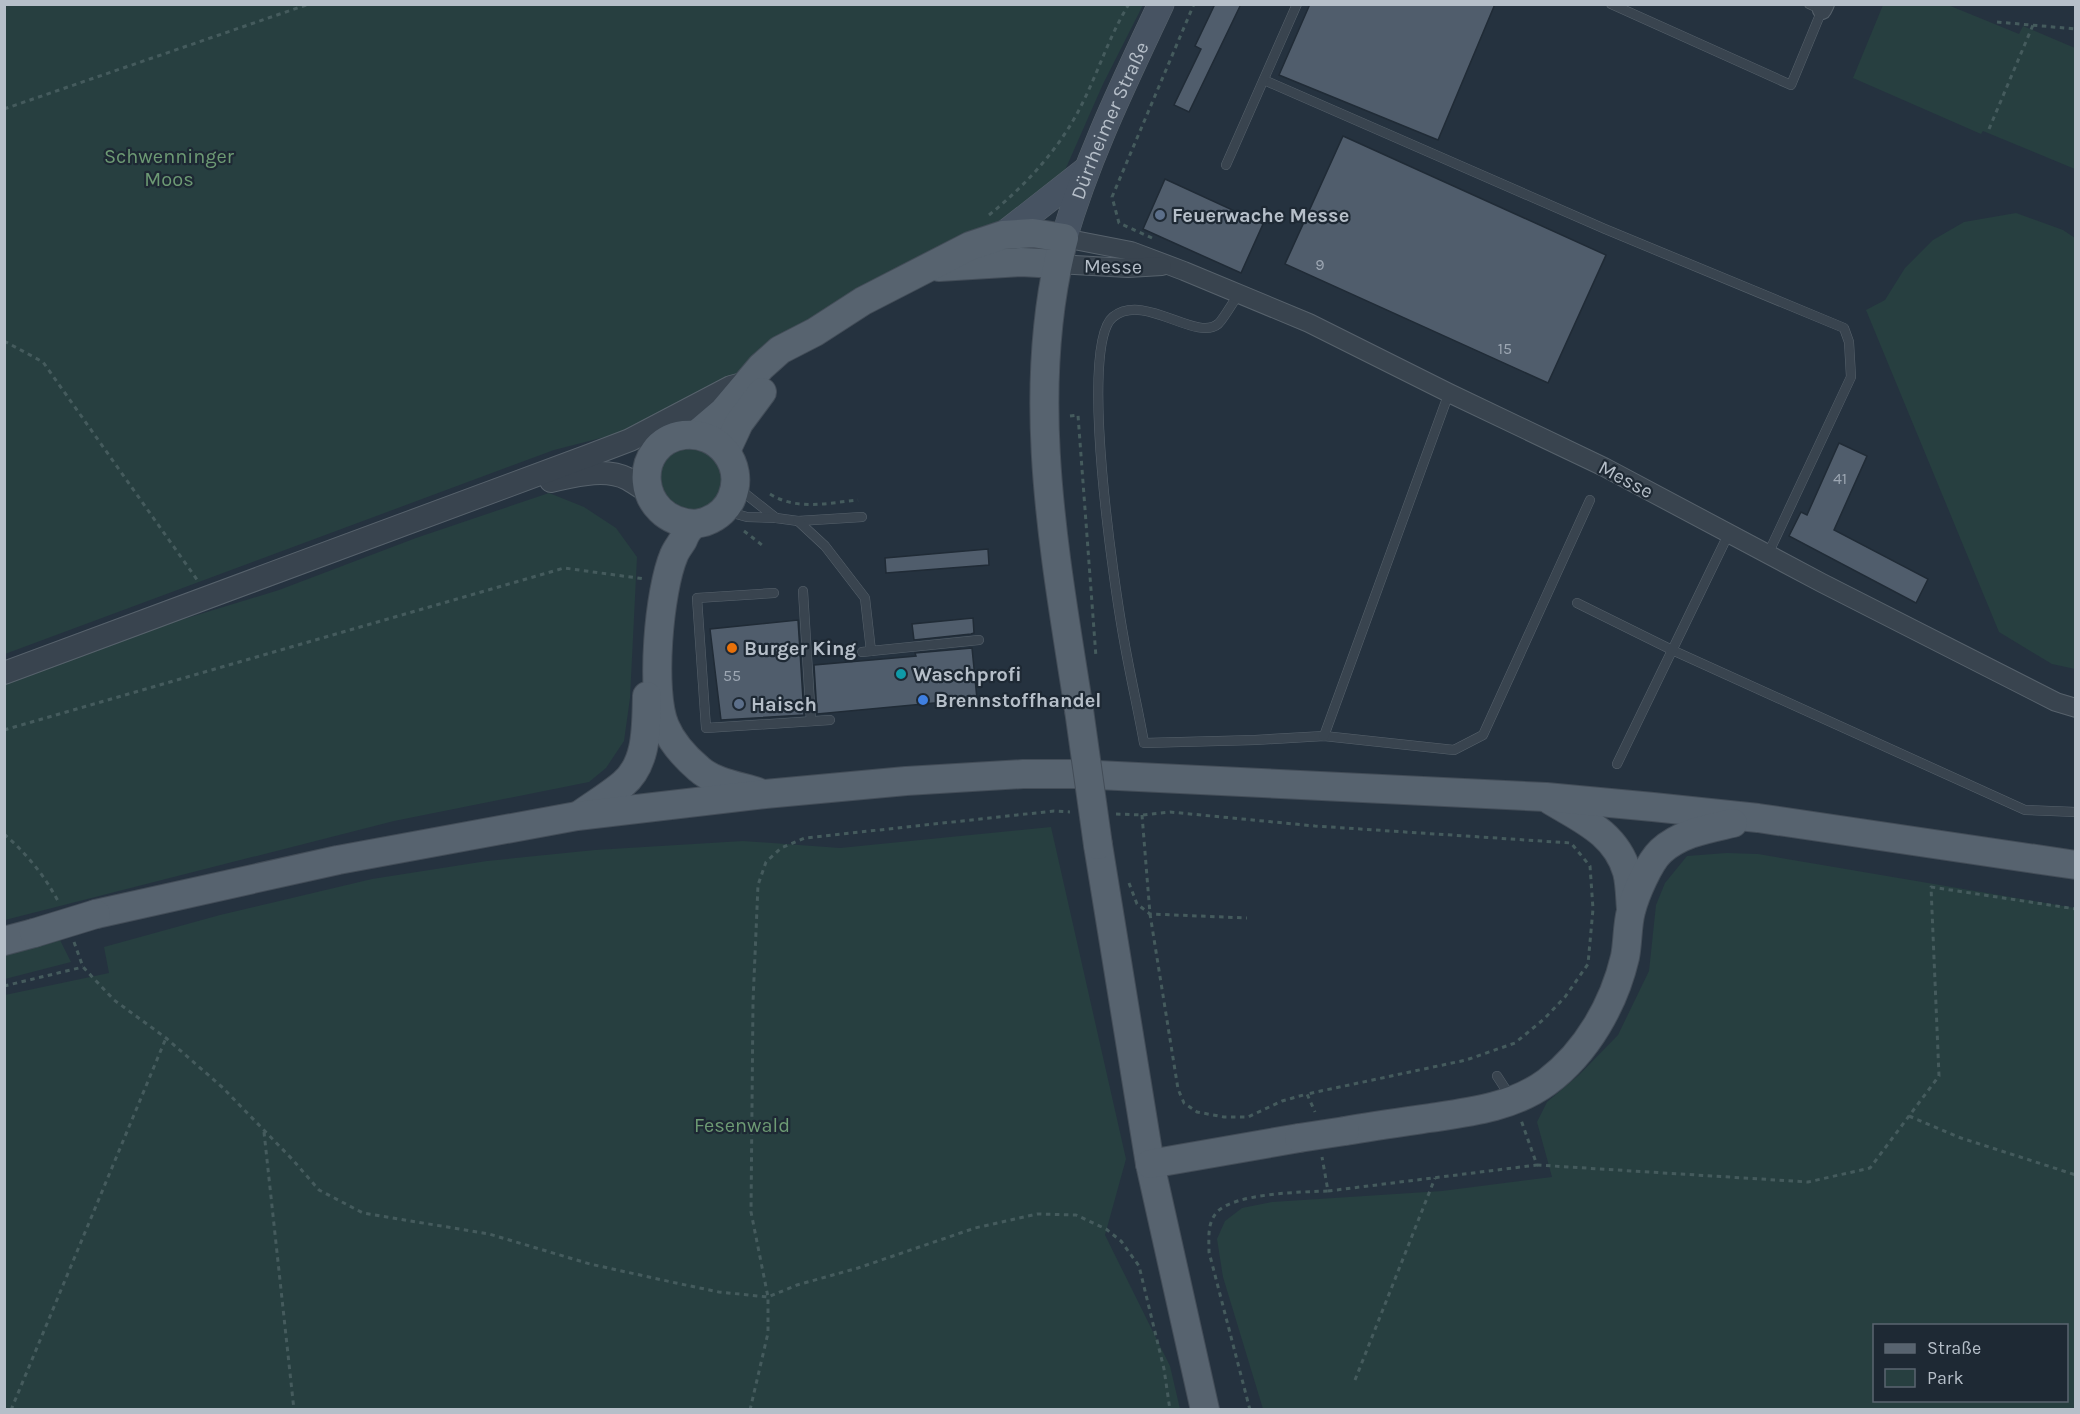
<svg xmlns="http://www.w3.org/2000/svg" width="2080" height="1414" viewBox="0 0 2080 1414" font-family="Karla,sans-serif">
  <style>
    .green { fill: #273f40; fill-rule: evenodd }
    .building { fill: #505d6c; stroke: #202b36; stroke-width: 1.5 }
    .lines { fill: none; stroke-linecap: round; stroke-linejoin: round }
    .service-casing { stroke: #57626c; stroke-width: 10 }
    .minor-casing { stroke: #57626c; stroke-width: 20 }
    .tertiary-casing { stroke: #57626c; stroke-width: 24 }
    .secondary-casing { stroke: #57626c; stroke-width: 27 }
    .primary-casing { stroke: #434d58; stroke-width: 30 }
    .path { stroke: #455b5d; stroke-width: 3; stroke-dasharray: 4.5 4.5; stroke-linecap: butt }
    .service { stroke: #39444f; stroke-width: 9 }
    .minor { stroke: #39444f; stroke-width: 18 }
    .tertiary { stroke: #39444f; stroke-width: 22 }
    .secondary { stroke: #475362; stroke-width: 26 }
    .primary { stroke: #57636f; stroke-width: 28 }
    .primary-bridge-casing { stroke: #434d58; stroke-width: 30; stroke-linecap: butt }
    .primary-bridge { stroke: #57636f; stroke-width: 28 }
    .service-dot { fill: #5c6f8a; stroke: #1e2934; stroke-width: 2 }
    .food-dot { fill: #e8710a; stroke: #1e2934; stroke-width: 2 }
    .culture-dot { fill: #0f9aa8; stroke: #1e2934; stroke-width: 2 }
    .shop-dot { fill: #3f7fe0; stroke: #1e2934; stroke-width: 2 }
    .labels { text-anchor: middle; stroke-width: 4.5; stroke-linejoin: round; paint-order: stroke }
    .number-label { font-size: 16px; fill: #9ca6b2 }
    .street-label { font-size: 20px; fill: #b6bfc9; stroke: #1e2934 }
    .park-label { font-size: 20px; fill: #6d9a74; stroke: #1e2934 }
    .poi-label { font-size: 20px; font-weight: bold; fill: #b6bfc9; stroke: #1e2934; text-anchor: start }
  </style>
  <rect width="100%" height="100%" fill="#25323f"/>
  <g class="green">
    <polygon points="4,5 1143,5 1103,84 1066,168 1051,192 644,427 554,450 5,654"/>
    <polygon points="1883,5 1948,5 2019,34 2023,26 2075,48 2075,169 1983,131 1981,134 1853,78"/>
    <polygon points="2016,213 2063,230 2075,238 2075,669 2052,664 1999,632 1866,310 1885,300 1905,268 1933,240 1964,222"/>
    <polygon points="699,447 717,459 724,480 717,500 698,512 668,503 658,473 662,463 678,449"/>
    <polygon points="549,493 584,507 616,528 637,557 630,698 624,741 606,768 589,782 394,821 5,920 5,683 99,645 279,590 416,538"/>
    <polygon points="1051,827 1126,1159 1105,1235 1170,1366 1180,1409 5,1409 5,995 109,973 104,947 220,915 372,879 487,861 595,850 743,841 840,848"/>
    <path d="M1726 853 1758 854 2075 908V1409H1263L1223 1277 1217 1239 1225 1221 1242 1208 1272 1202 1442 1191 1552 1177 1537 1122 1547 1102 1579 1075 1618 1035 1649 971 1656 905 1665 883 1687 856ZM1874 1326H2066V1400H1874Z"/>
    <polygon points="60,940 71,962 5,979 5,952"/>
  </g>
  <g class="building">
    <polygon points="1215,4 1241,4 1189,112 1174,105 1201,49 1195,46"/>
    <polygon points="1310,4 1495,4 1438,140 1279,75"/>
    <polygon points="1343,136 1606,255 1548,383 1285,264"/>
    <polygon points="1165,179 1263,224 1241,273 1143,229"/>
    <polygon points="1839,443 1867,456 1834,530 1928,579 1916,603 1789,536 1801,512 1807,515"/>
    <polygon points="988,549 989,565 886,573 885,558"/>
    <polygon points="973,618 974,633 971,634 914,640 912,624"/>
    <polygon points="798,620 804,715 721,720 710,629"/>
    <polygon points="972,648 977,699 817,714 814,665 916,656 915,653"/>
  </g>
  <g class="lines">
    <defs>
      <g id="service">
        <polyline points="1611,4 1791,85 1822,10 1809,4"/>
        <polyline points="1264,80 1605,229 1844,328 1849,342 1851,377 1768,554"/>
        <polyline points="1226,165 1297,4"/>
        <path d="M1239 294C1234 300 1223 320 1218 324 1196 342 1144 292 1113 317 1078 345 1115 591 1124 640 1130 675 1138 709 1144 743L1255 740 1324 736 1454 750 1483 735 1590 500"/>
        <polyline points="738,488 776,518"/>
        <polyline points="729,512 747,517 776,518 798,521 862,517"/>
        <polyline points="798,521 825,546 865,598 871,651 862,652"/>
        <polyline points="803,591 811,721"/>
        <polyline points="774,593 697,598 706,728 830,720"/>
        <polyline points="1577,603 1672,650 2025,810 2076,812"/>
        <polyline points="871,651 979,640"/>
        <polyline points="1324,736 1449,393"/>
        <polyline points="1617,764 1729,533"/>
        <polyline points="1497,1076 1510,1096"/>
      </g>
      <g id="minor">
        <polyline points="1822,10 1825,4"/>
        <polyline points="1064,238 1131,251 1184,271 1309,323 1449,393 1604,467 1822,583 2056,702 2076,708"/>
        <polyline points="1057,264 1128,268 1162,266"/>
      </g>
      <g id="tertiary">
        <path d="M551 481C574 476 605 467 628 479 635 483 642 488 648 492"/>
        <polyline points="4,673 588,456 630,440 731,387 746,383"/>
      </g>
      <g id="secondary">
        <polyline points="1003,235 1086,170"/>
        <path id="s1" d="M1064 238C1088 156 1125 81 1161 4"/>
      </g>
      <g id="primary">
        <polyline points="939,267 1021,262 1057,264"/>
        <path d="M696 435 723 412 761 367 780 350 815 332 863 301 970 246 1003 235 1033 233 1064 238C1023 393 1055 555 1079 710"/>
        <polyline points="726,451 739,423 762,392"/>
        <path d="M695 524C634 521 631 442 684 435 718 431 745 464 732 497 728 508 718 517 707 521 703 523 697 523 694 525 689 528 685 535 683 540 680 545 676 550 674 555 659 590 650 692 665 726 672 743 685 757 699 769 713 782 739 786 758 792"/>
        <path d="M1550 800C1581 819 1616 833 1627 872 1630 883 1630 897 1631 909"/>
        <path d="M581 814C595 804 610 795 623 784 648 763 646 726 647 696"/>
        <polyline points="1098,845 1150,1164 1205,1410"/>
        <polyline points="96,914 338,860 577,816 765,794 906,781 1023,774 1077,774 1546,797 1653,807 1758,818 2076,865"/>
        <polyline points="4,941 34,933"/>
        <path d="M1345 1131C1373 1126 1402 1122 1430 1118 1471 1112 1513 1107 1547 1082 1587 1052 1614 1004 1625 957 1628 942 1627 926 1631 911 1635 895 1649 862 1661 851 1681 833 1707 829 1733 823"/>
        <polyline points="1150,1164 1299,1138"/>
      </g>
    </defs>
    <use href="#service" class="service-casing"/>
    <use href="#minor" class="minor-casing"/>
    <use href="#tertiary" class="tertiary-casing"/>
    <use href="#secondary" class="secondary-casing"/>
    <use href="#primary" class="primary-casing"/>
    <g class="path">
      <polyline points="1997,22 2076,29"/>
      <polyline points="4,109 309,4"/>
      <polyline points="1989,129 2033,25"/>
      <path d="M989 215C1026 185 1060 148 1081 106 1098 73 1109 36 1129 4"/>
      <polyline points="1152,238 1119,223 1112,197 1194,4"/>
      <polyline points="4,341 43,362 198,581"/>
      <polyline points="1070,416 1078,415 1096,657"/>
      <path d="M770 494C797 511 827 503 858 500"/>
      <polyline points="744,531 762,545"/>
      <polyline points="4,730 564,568 645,579"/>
      <polyline points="1116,814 1142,815 1170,812 1315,826 1571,843 1590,866 1593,909 1588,964 1565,997 1544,1019 1515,1043 1466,1060 1307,1094"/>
      <polyline points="1142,815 1150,914 1178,1089 1184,1103 1197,1112 1224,1117 1248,1117 1282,1101 1307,1094 1315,1112"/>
      <path d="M4 834C27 854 45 876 59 903"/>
      <polyline points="1129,883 1137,904 1150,914 1247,918"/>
      <polyline points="74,942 83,967 114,1000 166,1038 222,1087 292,1159 319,1190 363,1213 489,1234 590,1264 676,1283 719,1292 768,1297 797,1285 858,1268 975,1228 1037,1214 1076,1215 1106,1229 1121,1241 1139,1266 1164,1369 1170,1410"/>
      <polyline points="4,986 83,967"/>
      <polyline points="1909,1116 1961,1138 2076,1175"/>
      <polyline points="264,1132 294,1410"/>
      <polyline points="1537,1165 1808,1182 1870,1168 1939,1076 1931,887 2076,909"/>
      <polyline points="1328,1191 1537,1165 1521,1120"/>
      <polyline points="1355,1380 1435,1178"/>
      <polyline points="11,1410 166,1038"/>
      <polyline points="750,1410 768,1333 768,1297 751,1212 753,1002 758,885 766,862 781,848 805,838 1054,811 1070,812"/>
      <path d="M1250 1410 1209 1252C1209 1238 1207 1223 1217 1212 1235 1193 1302 1192 1328 1191L1322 1157"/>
    </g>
    <use href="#service" class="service"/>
    <use href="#minor" class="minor"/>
    <use href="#tertiary" class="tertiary"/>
    <use href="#secondary" class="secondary"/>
    <use href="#primary" class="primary"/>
    <defs>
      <g id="primary-bridge">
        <polyline points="1079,710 1098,845"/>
        <polyline points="34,933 96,914"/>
        <polyline points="1299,1138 1345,1131"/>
      </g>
    </defs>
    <use href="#primary-bridge" class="primary-bridge-casing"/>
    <use href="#primary-bridge" class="primary-bridge"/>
  </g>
  <g class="service-dot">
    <circle cx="1160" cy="215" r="6"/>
    <circle cx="739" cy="704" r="6"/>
  </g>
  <circle class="food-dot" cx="732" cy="648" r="6"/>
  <circle class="culture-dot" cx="901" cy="674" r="6"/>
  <circle class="shop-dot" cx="923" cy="700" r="6"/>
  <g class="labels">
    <g class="number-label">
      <text x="1320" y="270">9</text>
      <text x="1505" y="354">15</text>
      <text x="1840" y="484">41</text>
      <text x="732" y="681">55</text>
    </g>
    <g class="street-label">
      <text dy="7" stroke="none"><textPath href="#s1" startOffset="126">Dürrheimer Straße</textPath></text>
      <text transform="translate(1113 266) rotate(1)" y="7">Messe</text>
      <text transform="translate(1626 479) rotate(28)" y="7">Messe</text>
    </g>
    <g class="park-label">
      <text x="169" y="163">Schwenninger<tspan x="169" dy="23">Moos</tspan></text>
      <text x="742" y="1132">Fesenwald</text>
    </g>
    <g class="poi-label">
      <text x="1172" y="222">Feuerwache Messe</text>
      <text x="744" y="655">Burger King</text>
      <text x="913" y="681">Waschprofi</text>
      <text x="935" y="707">Brennstoffhandel</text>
      <text x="751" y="711">Haisch</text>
    </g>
  </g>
  <rect width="2080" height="1414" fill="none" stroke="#b6bfc9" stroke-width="12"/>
  <rect x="1873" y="1324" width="195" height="78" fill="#1e2934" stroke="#5b6570" stroke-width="1.5"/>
  <rect x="1885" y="1344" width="30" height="9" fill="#57636f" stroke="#5b6570" stroke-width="1.5"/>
  <text x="1927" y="1354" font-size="18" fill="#b6bfc9">Straße</text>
  <rect x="1885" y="1369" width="30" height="18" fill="#273f40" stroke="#5b6570" stroke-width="1.5"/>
  <text x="1927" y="1384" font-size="18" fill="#b6bfc9">Park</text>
</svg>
